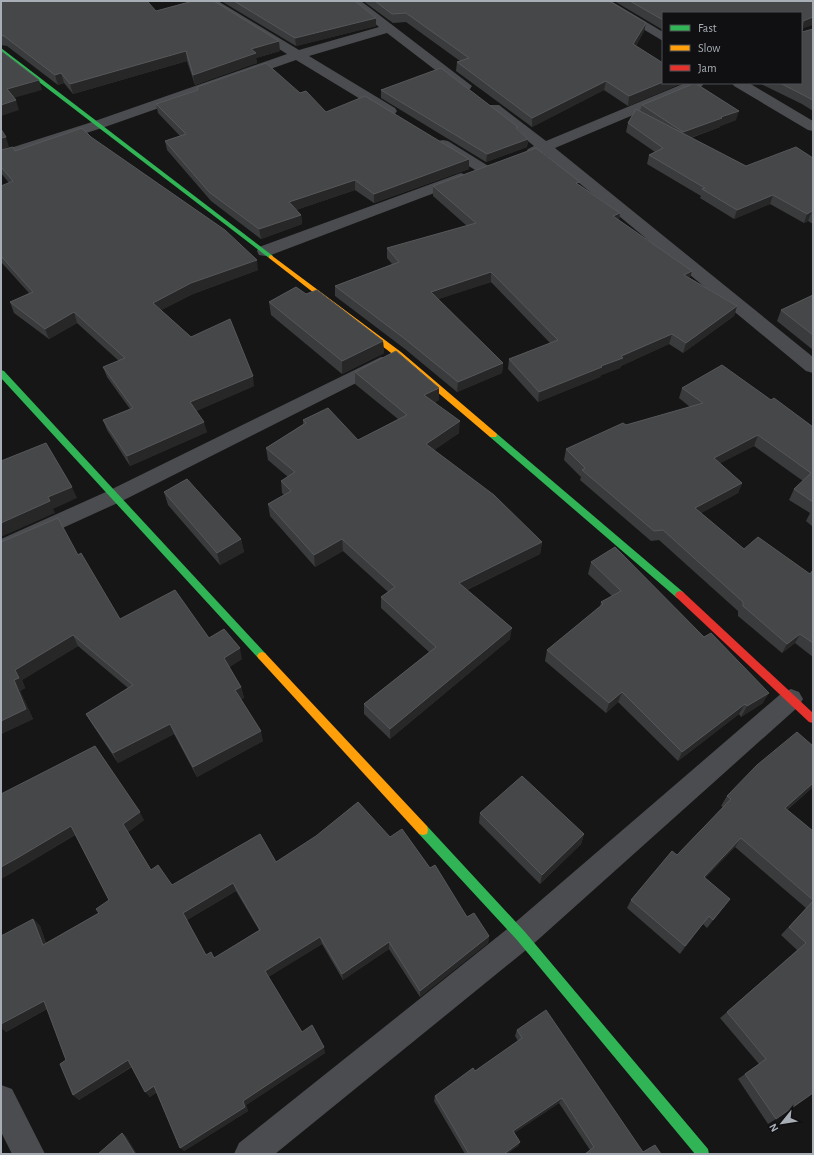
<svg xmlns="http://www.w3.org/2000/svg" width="814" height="1155" viewBox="0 0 814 1155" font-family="'Alegreya Sans',sans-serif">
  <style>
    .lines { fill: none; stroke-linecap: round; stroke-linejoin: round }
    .street { fill: #4a4c4f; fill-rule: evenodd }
    .fast { fill: #30b455; fill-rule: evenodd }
    .slow { fill: #ff9f0a; fill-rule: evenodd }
    .jam { fill: #e5322d; fill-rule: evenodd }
    .wall { fill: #3a3b3c; fill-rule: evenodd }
    .shaded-wall { fill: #272727 }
    .building { fill: #464749; stroke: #55575a; fill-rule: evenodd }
  </style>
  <rect width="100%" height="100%" fill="#161616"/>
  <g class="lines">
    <g class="street">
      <polygon points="203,1 218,1 299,50 379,27 347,1 361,1 472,86 470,89 460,89 387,33 309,56 395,108 397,111 395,114 385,114 296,60 102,128 1,160 1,151 92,122 287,54"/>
      <polygon points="596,1 611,1 663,32 663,41"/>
      <polygon points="685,83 704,83 702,86 555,148 813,357 813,373 806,371 543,153 533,156 528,155 526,152 528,149 534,146 487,108 489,105 499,105 546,141"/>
      <polygon points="732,83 749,83 813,121 813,131 808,130 734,86"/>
      <polygon points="443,140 448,141 490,167 493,170 490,173 480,173 438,147 436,144 438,141"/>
      <polygon points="461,173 466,175 469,178 466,181 271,255 265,256 259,255 257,251 259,247"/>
      <polygon points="381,357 388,359 390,363 388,367 122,501 1,556 1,539 108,491"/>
      <polygon points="791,689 799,692 803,699 799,706 531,946 275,1154 234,1154 239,1143 511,926 783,692"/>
      <polygon points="1,1085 12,1089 45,1154 12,1154 1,1132"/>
    </g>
    <g class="fast">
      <polygon points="1,48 273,256 273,258 269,258 1,53"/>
      <polygon points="1,370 4,371 265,653 267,656 265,659 262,660 259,659 1,378"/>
      <polygon points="493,432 496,433 683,592 685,595 683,598 677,598 490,437 489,435 490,433"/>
      <polygon points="423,825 427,826 525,932 708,1149 709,1154 695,1154 517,940 419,834 418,830 419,826"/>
    </g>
    <g class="slow">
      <polygon points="271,255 401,352 496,433 497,435 496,437 490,437 395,356 269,258 269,256"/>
      <polygon points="262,652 265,653 427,826 428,830 427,834 423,835 419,834 259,659 257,656 259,653"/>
    </g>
    <polygon class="jam" points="680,591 683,592 813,713 813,723 809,722 677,598 675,595 677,592"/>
  </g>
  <g class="wall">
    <polygon points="1,1 156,11 280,51 256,58 257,63 195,85 187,61 73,94 64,83 58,85 7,46 1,45"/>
    <polygon points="221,1 355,1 376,18 376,26 296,46"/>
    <polygon points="363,1 609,1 646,23 644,31 636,46 680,84 628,106 604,90 532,127 456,71 457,62 460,61 406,22 393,23"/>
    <polygon points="614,1 813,1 803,29 802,32 813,29 813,111 802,104 759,83 801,83 663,13 663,30"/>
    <polygon points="197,87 300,93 326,112 469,169 374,203 355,190 296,210 301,215 302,224 261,239 211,201 167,150 165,141 180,136 158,113 156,104 197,90"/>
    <polygon points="381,90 518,129 528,139 527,147 486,162 381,98"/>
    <polygon points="642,105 736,120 720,126 720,127 691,138 746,166 813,158 813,224 808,221 804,223 770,204 734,219 700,198 701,196 647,164 649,155 655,152 626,132 628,123 640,111"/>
    <polygon points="91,137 258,270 193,294 161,310 191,337 254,386 196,411 207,432 130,466 107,430 103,420 130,409 107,377 103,367 119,361 77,323 49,339 14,313 10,302 29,293 1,262 1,186 9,183 1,173 1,150 15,151"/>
    <polygon points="580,185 620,213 619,220 690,278 737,306 734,316 683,353 669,344 621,366 620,368 601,375 600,377 538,402 508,369 509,359 550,343 491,282 438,299 503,363 502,373 457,392 405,349 335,296 335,286 392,264 387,258 387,248 467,226 433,196 433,186"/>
    <polygon points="306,294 383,341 384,353 342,374 271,315 269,302"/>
    <polygon points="813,295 813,350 777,321 781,310"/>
    <polygon points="355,372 439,400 435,402 459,433 434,450 542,542 540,554 467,590 510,639 390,739 364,714 364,704 429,652 381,608 381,597 388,592 343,551 315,567 270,516 268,504 284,495 282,493 281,481 288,477 268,460 266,448 303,424 303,420 358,440 398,419 355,384"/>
    <polygon points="682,388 771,400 813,427 813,527 806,521 810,513 789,500 794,489 803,481 754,446 720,463 742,483 738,493 701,513 744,549 810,574 813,570 813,657 795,643 782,653 738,616 738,611 659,540 651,541 580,480 581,477 564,460 566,449 626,425 690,407 679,398"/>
    <polygon points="164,492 241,539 244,552 220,565 168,505"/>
    <polygon points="1,542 78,555 120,619 209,638 242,659 229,667 241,687 244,698 241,699 263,741 197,777 174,734 118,763 92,724 86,714 128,688 78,646 22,680 25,688 20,691 33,719 1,734"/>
    <polygon points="591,562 763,703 741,717 739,714 678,761 618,702 606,713 545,661 547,650 600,607 601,602 612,596 588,574"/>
    <polygon points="813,746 813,787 787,810 813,831 813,1093 776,1119 768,1124 738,1079 759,1064 720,1018 727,1012 797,950 781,935 806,908 735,847 705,878 730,899 707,928 703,924 680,954 627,908 631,900 677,855 723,807 721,806 727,796"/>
    <path d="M1 794 144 820 128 832 151 870 172 885 276 862 390 837 430 868 467 917 489 936 488 943 420 997 389 949 343 980 322 944 268 977 302 1032 325 1053 246 1105 248 1111 184 1151 157 1092 150 1097 132 1067 79 1100 73 1095 66 1060 47 1009 6 1032 33 919 40 926 46 943 99 913 109 900 75 835 25 865 1 879ZM236 891 259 930 214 958 206 955 187 920Z"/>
    <polygon points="480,813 584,834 581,844 540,884 479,823"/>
    <polygon points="517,1030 643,1152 661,1154 590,1150 559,1103 514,1133 520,1142 518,1146 507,1154 465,1154 434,1101 435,1096 475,1071 518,1041 515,1036"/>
  </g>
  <g class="shaded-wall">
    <polygon points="813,17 813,25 801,29 803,21"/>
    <polygon points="376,18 376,26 296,46 295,38"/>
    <polygon points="646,23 644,31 632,53 633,44"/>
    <polygon points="279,41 280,51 256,58 257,63 195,85 193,75 251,49"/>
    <polygon points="186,51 187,61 73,94 70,84"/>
    <polygon points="61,73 64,83 58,85 55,75"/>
    <polygon points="39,80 42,90 10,99 7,89"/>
    <polygon points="606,81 604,90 532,127 532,118"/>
    <polygon points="663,82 663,83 680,83 680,84 628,106 629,96"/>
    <polygon points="16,100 19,110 1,116 1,105"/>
    <polygon points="739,111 736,120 720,126 720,127 681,141 683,132"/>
    <polygon points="6,137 9,147 1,150 1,138"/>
    <polygon points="528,139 527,147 486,162 487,154"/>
    <polygon points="469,159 469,169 374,203 374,194"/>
    <polygon points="355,180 355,190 290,212 289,202"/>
    <polygon points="773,195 770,204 734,219 737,210"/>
    <polygon points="812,211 808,221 804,223 807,214"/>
    <polygon points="620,213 618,223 613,216"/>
    <polygon points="301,215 302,224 261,239 259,229"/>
    <polygon points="257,260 258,270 193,294 156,313 153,303 191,283"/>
    <polygon points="692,271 689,281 684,275"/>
    <polygon points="491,272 491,282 430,302 431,292"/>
    <polygon points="737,306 734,316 683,353 686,343"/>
    <polygon points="74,312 77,323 49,339 45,329"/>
    <polygon points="672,334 669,344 621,366 620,368 601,375 600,377 538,402 539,392 601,366"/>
    <polygon points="383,341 384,353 342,374 342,361"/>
    <polygon points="503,363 502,373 457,392 458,382"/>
    <polygon points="253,376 254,386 192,413 190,402"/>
    <polygon points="439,388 439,400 424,407 424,395"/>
    <polygon points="460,421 459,433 426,456 426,444"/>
    <polygon points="204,422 207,432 130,466 127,456"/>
    <polygon points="758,435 754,446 711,468 714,458"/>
    <polygon points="742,483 738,493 692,518 695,508"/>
    <polygon points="72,487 77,498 53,509 55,513 1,537 1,523 48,497"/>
    <polygon points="241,539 244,552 220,565 217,553"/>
    <polygon points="342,539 343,551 315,567 314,555"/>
    <polygon points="542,542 540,554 458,594 459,583"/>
    <polygon points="512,628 510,639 390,739 390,729"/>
    <polygon points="800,634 795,643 782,653 787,644"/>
    <polygon points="73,635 78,646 22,680 25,688 20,691 33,719 1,734 1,721 14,680 15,670"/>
    <polygon points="240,648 242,659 227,669 224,658"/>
    <polygon points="241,687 244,698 238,701 235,690"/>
    <polygon points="622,692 618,702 606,713 609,703"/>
    <polygon points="769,693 763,703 741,717 747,706"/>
    <polygon points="745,704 739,714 678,761 682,752"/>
    <polygon points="170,724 174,734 118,763 113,753"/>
    <polygon points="261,731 263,741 197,777 193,767"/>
    <polygon points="813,783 813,787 778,817 785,808"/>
    <polygon points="140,812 144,820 128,832 123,824"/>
    <polygon points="71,826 76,834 25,865 1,879 1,867"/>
    <polygon points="584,834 581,844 540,884 542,875"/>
    <polygon points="741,838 735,847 698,886 704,877"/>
    <polygon points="233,883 236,891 187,920 183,913"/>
    <polygon points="709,916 703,924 680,954 685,946"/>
    <polygon points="33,919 40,926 49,952 43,945"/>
    <polygon points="489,936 488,943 420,997 420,991"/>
    <polygon points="320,937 322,944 267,978 265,971"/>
    <polygon points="389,942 389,949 343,980 342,974"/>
    <polygon points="44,1001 50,1007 6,1032 1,1028 1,1024"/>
    <polygon points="324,1047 325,1053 246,1105 248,1111 184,1151 180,1148 243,1101"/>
    <polygon points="128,1060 134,1065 79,1100 73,1095"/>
    <polygon points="154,1086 159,1090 150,1097 145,1092"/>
    <polygon points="562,1098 559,1103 511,1135 513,1131"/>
    <polygon points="122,1133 126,1136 137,1154 135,1154"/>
    <polygon points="520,1142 518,1146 507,1154 504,1154"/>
  </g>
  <g class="building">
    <polygon points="1,1 147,1 156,11 193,1 214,1 279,41 251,49 256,53 193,75 186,51 70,84 61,73 55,75 4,36 1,35"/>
    <polygon points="234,1 355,1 376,18 295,38"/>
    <polygon points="375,1 609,1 646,23 633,44 663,63 663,82 629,96 606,81 532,118 457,62 469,58 406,13 392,14"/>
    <polygon points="630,1 813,1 813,17 803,21 802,32 813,29 813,100 780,83 801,83 801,13 663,13 663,20"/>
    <polygon points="1,51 39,80 7,89 16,100 1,105"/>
    <polygon points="266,63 300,93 306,91 326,112 365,96 469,159 374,194 355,180 289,202 301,215 259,229 209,192 165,141 186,134 156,104 198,90 197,87"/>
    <polygon points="441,68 518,127 516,128 528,139 487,154 381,90"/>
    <polygon points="695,83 739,111 721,117 722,118 683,132 642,105"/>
    <polygon points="636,109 746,166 796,147 813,158 813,213 812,211 807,214 773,195 737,210 702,189 705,188 649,155 663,148 628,123"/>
    <polygon points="82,128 91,137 225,230 257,260 191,283 153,303 191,337 230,319 253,376 190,402 204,422 127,456 103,420 133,408 103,367 125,358 74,312 45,329 10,302 33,292 1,256 1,186 13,181 1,167 1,150 13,147 15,151"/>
    <polygon points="1,129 6,137 1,138"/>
    <polygon points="536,148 580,182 576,183 620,213 613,216 692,271 684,275 737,306 686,343 672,334 621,356 623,358 601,366 602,367 539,392 509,359 558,340 491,272 431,292 503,363 458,382 405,339 335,286 399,262 387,248 476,223 433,186"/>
    <polygon points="296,287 306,294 317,290 383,341 342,361 269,302"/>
    <polygon points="813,295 813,335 781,310"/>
    <polygon points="396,351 439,388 424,395 460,421 426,444 494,495 542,542 459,583 512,628 390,729 364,704 436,647 381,597 395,587 342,539 314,555 268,504 291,491 281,481 295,472 266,448 306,423 303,420 328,408 358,440 407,415 355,372"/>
    <polygon points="722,365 771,400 774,398 813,427 813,502 794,489 811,473 758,435 714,458 742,483 695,508 744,549 758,537 810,574 813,570 813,643 800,634 787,644 743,606 743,602 663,530 654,531 582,470 585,468 566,449 623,423 626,425 703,403 682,388"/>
    <polygon points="46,443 72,487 48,497 50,501 1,523 1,461"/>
    <polygon points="187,479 241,539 217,553 164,492"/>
    <polygon points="58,518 78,555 81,553 120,619 175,590 209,638 224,629 240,648 224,658 241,687 235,690 261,731 193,767 170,724 113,753 86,714 133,685 73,635 15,670 19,678 14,680 26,709 1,721 1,542"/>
    <polygon points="615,547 704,637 711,633 769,693 747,706 745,704 682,752 622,692 609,703 547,650 603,604 601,602 621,591 591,562"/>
    <polygon points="797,732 813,746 813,783 785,808 813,831 813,900 741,838 704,877 730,899 713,920 709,916 685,946 631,900 672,851 677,855 731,799 727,796 757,765"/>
    <path d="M95 746 140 812 123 824 151 870 158 865 172 885 260 834 276 862 316 836 358 802 390 837 402 829 430 868 435 865 467 917 474 913 489 936 420 991 389 942 342 974 320 937 265 971 302 1032 312 1025 324 1047 243 1101 245 1107 180 1148 154 1086 145 1092 128 1060 73 1095 60 1064 66 1060 44 1001 1 1024V936L33 919 43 945 99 913 96 909 109 900 71 826 19 857 1 867V794ZM233 883 260 930 214 958 211 952 206 955 183 913Z"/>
    <polygon points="522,776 584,834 542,875 480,813"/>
    <polygon points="813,901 813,1093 776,1119 745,1074 766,1059 727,1012 806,943 789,927"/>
    <polygon points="546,1010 643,1152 655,1145 661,1154 585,1154 594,1147 562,1098 513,1131 520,1142 504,1154 469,1154 435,1096 473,1068 475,1071 522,1038 517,1030"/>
    <polygon points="122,1133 135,1154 98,1154"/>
  </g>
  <rect width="814" height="1155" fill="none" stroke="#a8aeb5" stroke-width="4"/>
  <rect x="662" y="12" width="140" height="72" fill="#101012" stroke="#4d4f53"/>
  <rect x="670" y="25" width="20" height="6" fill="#30b455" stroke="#4d4f53"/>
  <text x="698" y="32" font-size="12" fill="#a8aeb5">Fast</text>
  <rect x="670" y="45" width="20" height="6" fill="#ff9f0a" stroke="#4d4f53"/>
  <text x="698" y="52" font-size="12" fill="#a8aeb5">Slow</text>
  <rect x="670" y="65" width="20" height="6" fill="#e5322d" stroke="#4d4f53"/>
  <text x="698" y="72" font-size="12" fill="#a8aeb5">Jam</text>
  <g transform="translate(782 1123) rotate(240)" stroke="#101012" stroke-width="3" paint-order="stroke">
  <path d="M0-3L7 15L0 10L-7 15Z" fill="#a8aeb5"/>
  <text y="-6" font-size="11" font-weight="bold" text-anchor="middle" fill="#a8aeb5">N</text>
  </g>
</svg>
